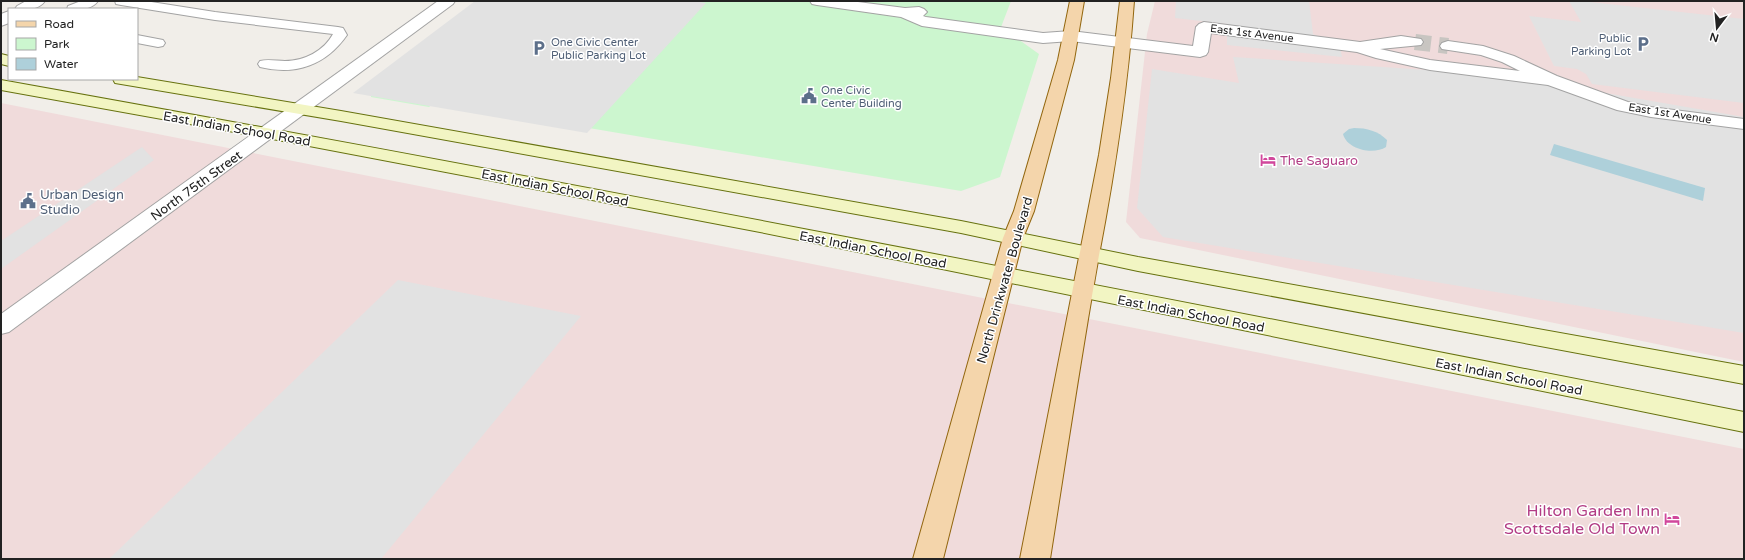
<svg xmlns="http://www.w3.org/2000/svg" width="1745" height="560" viewBox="0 0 1745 560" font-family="'Varela Round',sans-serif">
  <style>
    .commercial { fill: #f0dbdb }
    .park { fill: #ccf6cf }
    .parking { fill: #e2e2e2 }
    .water { fill: #aed0da }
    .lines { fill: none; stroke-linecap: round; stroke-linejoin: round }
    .minor-tunnel { stroke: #c8c5c1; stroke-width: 16; stroke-dasharray: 16 8; stroke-linecap: butt }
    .service-casing { stroke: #a3a3a3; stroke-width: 2 }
    .minor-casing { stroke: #a3a3a3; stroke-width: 2 }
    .secondary-casing { stroke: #67720f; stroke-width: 2 }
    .primary-casing { stroke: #92660e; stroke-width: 2 }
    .service { fill: #fff; fill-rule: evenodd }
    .minor { fill: #fff; fill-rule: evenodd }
    .secondary { fill: #f2f5c3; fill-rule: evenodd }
    .primary { fill: #f4d5ab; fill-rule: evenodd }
    .labels { text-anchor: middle; stroke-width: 3; stroke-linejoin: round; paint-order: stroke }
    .far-street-label { font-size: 11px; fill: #222; stroke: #fff }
    .far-service-label { font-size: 11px; fill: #4e5e75; stroke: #fff; text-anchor: start }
    .street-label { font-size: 13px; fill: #222; stroke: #fff }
    .hotel-label { font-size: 13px; fill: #b23c85; stroke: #fff; text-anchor: start }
    .service-label { font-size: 13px; fill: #4e5e75; stroke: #fff; text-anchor: start }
    .near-hotel-label { font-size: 16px; fill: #b23c85; stroke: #fff; text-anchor: end }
  </style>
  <rect width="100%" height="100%" fill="#f1eee9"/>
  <g class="commercial">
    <polygon points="1155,1 1744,1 1744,362 1140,238 1126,222 1147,34"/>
    <polygon points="1,103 1744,449 1744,559 1,559"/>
  </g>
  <polygon class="park" points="482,1 1011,1 998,35 1018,39 1039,54 1000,177 961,191 435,102 429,107 371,97 371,85"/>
  <g class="parking">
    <polygon points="475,1 695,1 706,3 587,133 353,93"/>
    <polygon points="1176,1 1309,1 1313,34 1340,47 1342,57 1227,45 1227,24 1175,18"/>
    <polygon points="1569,1 1581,1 1744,19 1744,103 1592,84 1586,74 1577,69 1554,66 1529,16 1581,22"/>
    <polygon points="1233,57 1473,73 1571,87 1744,117 1744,333 1163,237 1137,208 1152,69 1239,83"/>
    <polygon points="142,147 154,160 1,269 1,241"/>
    <polygon points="398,280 581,316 381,559 109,559"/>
  </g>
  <g class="water">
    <path d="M1354 128C1367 128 1378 131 1387 140L1386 147C1374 155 1347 150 1343 134L1349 129Z"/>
    <polygon points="1554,144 1705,188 1703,201 1550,155"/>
  </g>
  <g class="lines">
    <polyline class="minor-tunnel" points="1415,42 1448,46"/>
    <defs>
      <g id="service">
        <path d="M81 1H98C91 11 77 9 67 9L68 6Z"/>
        <path d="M115 1H145L215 12 338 27 343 28 347 35C326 65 296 76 260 67L258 64 260 61C268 59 277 61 285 61 304 61 324 51 333 34L215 20 121 5 116 4Z"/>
        <polygon points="137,35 163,40 165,43 163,46 158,47 137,43"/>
      </g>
      <g id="minor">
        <path d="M26 1H45C38 11 25 9 15 9L17 6Z"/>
        <polygon points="438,1 455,1 453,4 9,332 1,334 1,314"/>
        <polygon points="810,1 850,1 905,8 919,7 924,9 927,12 923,16 926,17 1043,33 1071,31 1193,46 1196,27 1199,24 1204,22 1360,42 1401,36 1421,39 1423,42 1421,45 1380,49 1430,60 1520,71 1502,62 1481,55 1442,49 1440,46 1442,43 1448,41 1483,46 1514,56 1557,76 1628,102 1651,107 1744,119 1744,129 1651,117 1617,110 1548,85 1430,70 1376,58 1357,52 1211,33 1208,52 1206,55 1200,57 1071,41 1043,43 922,26 901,17 817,5 812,4"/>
        <polygon points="9,11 9,23 1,26 1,14"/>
      </g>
      <g id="secondary">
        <polygon points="1,54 9,56 9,66 1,64"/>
        <polygon points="137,77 341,111 961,221 1138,257 1744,366 1744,384 1138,271 961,233 341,121 121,84 115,83 113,79 137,79"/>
        <path d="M1 80C583 184 1164 298 1744 412V432L760 232 267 138 1 90Z"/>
      </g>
      <g id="primary">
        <polygon points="1070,1 1084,1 1074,60 1034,211 1023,238 943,559 913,559 1003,238 1014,211 1058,60"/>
        <path d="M1120 1H1134C1128 87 1115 171 1099 255 1081 356 1066 458 1050 559H1020L1099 155 1111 78Z"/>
      </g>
    </defs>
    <use href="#service" class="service-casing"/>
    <use href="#minor" class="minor-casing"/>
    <use href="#secondary" class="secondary-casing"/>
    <use href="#primary" class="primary-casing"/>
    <use href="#service" class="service"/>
    <use href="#minor" class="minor"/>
    <use href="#secondary" class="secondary"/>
    <use href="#primary" class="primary"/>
  </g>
  <defs>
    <symbol id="parking-bare" viewBox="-9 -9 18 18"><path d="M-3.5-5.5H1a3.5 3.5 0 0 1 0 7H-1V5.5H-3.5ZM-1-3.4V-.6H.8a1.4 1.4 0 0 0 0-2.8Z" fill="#5c6f8a" stroke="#fff" stroke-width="2.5" paint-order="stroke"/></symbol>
    <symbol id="civic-bare" viewBox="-9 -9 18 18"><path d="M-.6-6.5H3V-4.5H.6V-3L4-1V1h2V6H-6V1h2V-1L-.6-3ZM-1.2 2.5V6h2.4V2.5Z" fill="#5c6f8a" stroke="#fff" stroke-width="2.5" paint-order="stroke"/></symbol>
    <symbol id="hotel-bare" viewBox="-9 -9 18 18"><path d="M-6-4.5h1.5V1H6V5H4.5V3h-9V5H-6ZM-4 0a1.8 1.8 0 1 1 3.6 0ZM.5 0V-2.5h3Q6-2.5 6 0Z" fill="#d1479c" stroke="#fff" stroke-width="2.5" paint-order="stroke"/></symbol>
  </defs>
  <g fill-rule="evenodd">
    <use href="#parking-bare" x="1632" y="33" width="22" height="22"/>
    <use href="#parking-bare" x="528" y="37" width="22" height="22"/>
    <use href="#civic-bare" x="798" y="85" width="22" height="22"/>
    <use href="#hotel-bare" x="1257" y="149" width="22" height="22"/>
    <use href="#civic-bare" x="17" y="190" width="22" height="22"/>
    <use href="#hotel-bare" x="1661" y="508" width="22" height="22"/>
  </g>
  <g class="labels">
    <g class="far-street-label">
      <text transform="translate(1252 33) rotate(7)" y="4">East 1st Avenue</text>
      <text transform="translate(1670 113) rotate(9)" y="4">East 1st Avenue</text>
    </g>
    <g class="far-service-label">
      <text x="1631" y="42" text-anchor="end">Public<tspan x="1631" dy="13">Parking Lot</tspan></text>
      <text x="551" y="46">One Civic Center<tspan x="551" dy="13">Public Parking Lot</tspan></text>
      <text x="821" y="94">One Civic<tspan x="821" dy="13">Center Building</tspan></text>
    </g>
    <g class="street-label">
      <text transform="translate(237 128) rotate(10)" y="5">East Indian School Road</text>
      <text transform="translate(196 185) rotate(-36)" y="5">North 75th Street</text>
      <text transform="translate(555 187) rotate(11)" y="5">East Indian School Road</text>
      <text transform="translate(873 249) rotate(11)" y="5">East Indian School Road</text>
      <text transform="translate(1004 280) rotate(-74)" y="5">North Drinkwater Boulevard</text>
      <text transform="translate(1191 313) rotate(11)" y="5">East Indian School Road</text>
      <text transform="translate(1509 376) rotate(11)" y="5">East Indian School Road</text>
    </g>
    <g class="hotel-label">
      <text x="1280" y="165">The Saguaro</text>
    </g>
    <g class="service-label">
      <text x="40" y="199">Urban Design<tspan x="40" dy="15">Studio</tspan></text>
    </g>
    <g class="near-hotel-label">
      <text x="1660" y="516">Hilton Garden Inn<tspan x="1660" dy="18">Scottsdale Old Town</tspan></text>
    </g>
  </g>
  <rect width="1745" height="560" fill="none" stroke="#222222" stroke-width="4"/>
  <rect x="8" y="8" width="130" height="72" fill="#ffffff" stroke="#a7a7a7"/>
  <rect x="16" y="21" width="20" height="6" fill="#f4d5ab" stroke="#a7a7a7"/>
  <text x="44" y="28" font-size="12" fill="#222222">Road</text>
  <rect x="16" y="38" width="20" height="12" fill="#ccf6cf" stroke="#a7a7a7"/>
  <text x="44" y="48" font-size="12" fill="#222222">Park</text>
  <rect x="16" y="58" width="20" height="12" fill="#aed0da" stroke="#a7a7a7"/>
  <text x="44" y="68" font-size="12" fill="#222222">Water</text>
  <g transform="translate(1717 28) rotate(196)" stroke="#ffffff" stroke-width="3" paint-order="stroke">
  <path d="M0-3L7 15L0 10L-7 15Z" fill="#222222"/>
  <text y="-6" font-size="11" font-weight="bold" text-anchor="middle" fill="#222222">N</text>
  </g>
</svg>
